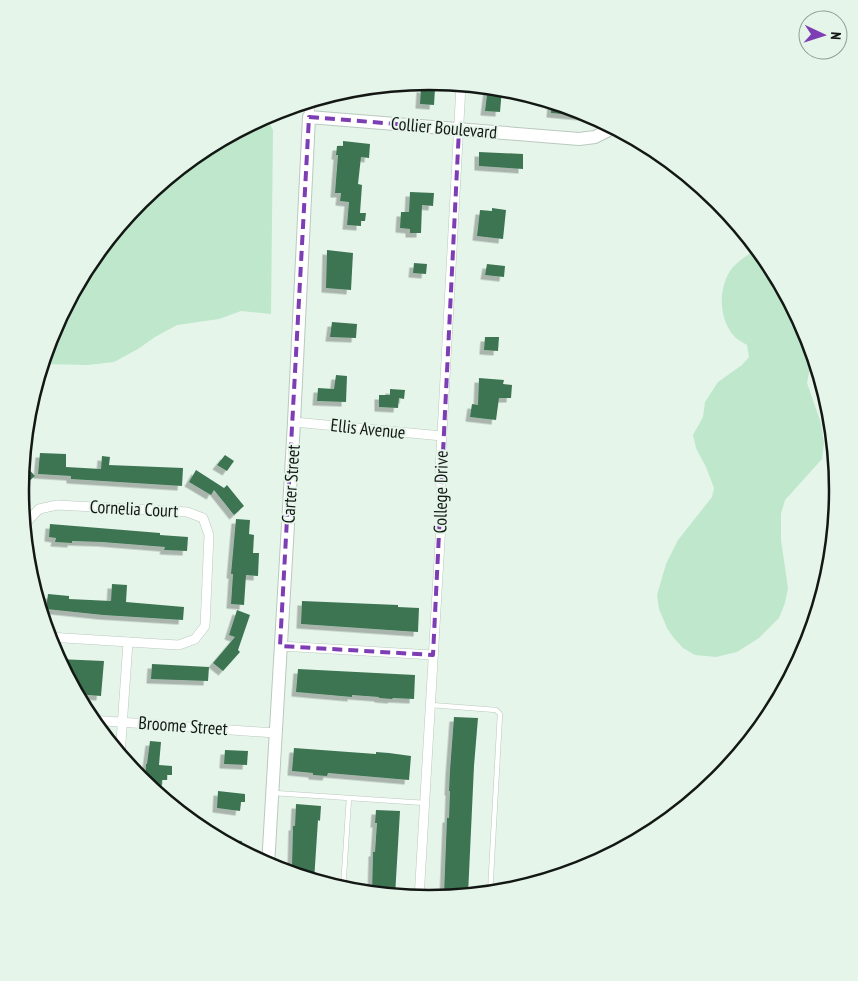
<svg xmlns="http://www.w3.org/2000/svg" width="858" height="981" viewBox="0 0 858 981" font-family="'PT Sans Narrow',sans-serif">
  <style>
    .green { fill: #bfe7cc }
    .building { fill: #3e7553; filter: url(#shadow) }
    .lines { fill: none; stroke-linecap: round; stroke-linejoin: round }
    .lane-casing { stroke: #bac9bf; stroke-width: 5.5 }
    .street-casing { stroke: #bac9bf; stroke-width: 10 }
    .secondary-casing { stroke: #bac9bf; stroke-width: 14 }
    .lane { stroke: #fff; stroke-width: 4.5 }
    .street { stroke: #fff; stroke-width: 9 }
    .secondary { stroke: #fff; stroke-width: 12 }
    .marked { fill: none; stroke: #7d3eb3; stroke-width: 4; stroke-dasharray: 10 6; stroke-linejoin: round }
    .labels { text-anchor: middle; stroke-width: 4; stroke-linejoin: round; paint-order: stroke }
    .street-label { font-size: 18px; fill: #131814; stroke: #e5f5ea }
    .rim { fill: none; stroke: #131814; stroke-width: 2.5 }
  </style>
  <defs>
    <filter id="shadow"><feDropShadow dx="-4.5" dy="4.5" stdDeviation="0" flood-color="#0004"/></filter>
  </defs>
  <rect width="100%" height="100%" fill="#e5f5ea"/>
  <g class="green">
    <polygon points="266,116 273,130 271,314 241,311 219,319 177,325 155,337 138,349 114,362 88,365 42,364 51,334 89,263 140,201 202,150"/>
    <path d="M757 249C782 279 804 324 815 362L810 367 807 383 821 423 824 443 822 459 785 500 781 514V540L788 588 785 603 779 618 759 638 737 652 716 657 695 655 683 648 673 637 667 628 659 609 657 595 666 564 678 540 712 497 714 488 706 467 696 448 693 435 703 417 705 402 718 382 742 365 749 357 747 345C743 342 737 340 734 336 719 319 718 290 730 271 737 261 748 255 757 249Z"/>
  </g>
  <g class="building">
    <polygon points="488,87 502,89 500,112 485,111"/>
    <polygon points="421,88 435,89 434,105 420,104"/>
    <polygon points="552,102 586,113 585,116 551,113"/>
    <polygon points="343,141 370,144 369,158 361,157 358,184 362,185 360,213 366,213 365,221 361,221 361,226 347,225 349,202 340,201 341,193 335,193 338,155 336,155 337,146 343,146"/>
    <polygon points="479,152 523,154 523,169 479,166"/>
    <polygon points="410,192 434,193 433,206 422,205 421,233 410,233 410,229 400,228 401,212 409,212"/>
    <polygon points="492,208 506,210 503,239 477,236 480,210 492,211"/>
    <polygon points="327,250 353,253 351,290 326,288"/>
    <polygon points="414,263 427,264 426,274 413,273"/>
    <polygon points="487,264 505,266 504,277 485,275"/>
    <polygon points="332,322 357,324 356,338 330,337"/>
    <polygon points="485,337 499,337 498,351 484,350"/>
    <polygon points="336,375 347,376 346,402 317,401 318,388 334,389"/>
    <polygon points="479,378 504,380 503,384 512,385 511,398 499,398 496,420 470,417 472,404 478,405"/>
    <polygon points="390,389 405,390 404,399 399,398 398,408 379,407 379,395 390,395"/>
    <polygon points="40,453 66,454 66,467 101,469 102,456 110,457 109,465 183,468 182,486 71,479 71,476 38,474"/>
    <polygon points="225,455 234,461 227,471 217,465"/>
    <polygon points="23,463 35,476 20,489"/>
    <polygon points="196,470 224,488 227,485 244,506 234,515 214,490 211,495 189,482"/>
    <polygon points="236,519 250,520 249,534 254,535 253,553 259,553 258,576 246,575 244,605 231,604 233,574 231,574"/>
    <polygon points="50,524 160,533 160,535 188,537 187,551 164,550 165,547 102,542 72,541 72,543 55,542 56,538 49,537"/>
    <polygon points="112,584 127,585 126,602 184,607 183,620 103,615 46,609 48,594 69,596 69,599 111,601"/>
    <polygon points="302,601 398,605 398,607 419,608 418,632 301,624"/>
    <polygon points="237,610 250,615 238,650 240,652 223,671 213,663 235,637 229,635"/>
    <polygon points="58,659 104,661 101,696 76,694"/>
    <polygon points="152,664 209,667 208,681 151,679"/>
    <polygon points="298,669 415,675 414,699 393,698 392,699 379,698 379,697 352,695 352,697 296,692"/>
    <polygon points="454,717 478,718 474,766 468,895 444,894 447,818 449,818 450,791 449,791 450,770"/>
    <polygon points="150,741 161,742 159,765 172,766 172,775 167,775 167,780 162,780 161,797 145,784 146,764 147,764"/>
    <polygon points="294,748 376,754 376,752 389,753 411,756 409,780 328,773 327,776 313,775 313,773 292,771"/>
    <polygon points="225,750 248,751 247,765 224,764"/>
    <polygon points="218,791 245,794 245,802 241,802 240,811 217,808"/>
    <polygon points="296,804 321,806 320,821 318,820 314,881 276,869 276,866 292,867 293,826 295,826"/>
    <polygon points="376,810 400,811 395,896 372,894 373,852 375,852 377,823 375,823"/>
    <polygon points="218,839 242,841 241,852 231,846"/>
  </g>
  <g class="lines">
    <defs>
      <g id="lane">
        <polyline points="431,705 496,710 500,714 490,894"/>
        <polyline points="274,793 425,803"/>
        <polyline points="343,890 349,798"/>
      </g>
      <g id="street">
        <polyline points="309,117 310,101"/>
        <polyline points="294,422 442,436"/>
        <polyline points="25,542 26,523 39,509 57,505 187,512 203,518 209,535 205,626 195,639 179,645 161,644 48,637"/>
        <polyline points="280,646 433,655"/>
        <polyline points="91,720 275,733"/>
        <polyline points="120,756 128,642"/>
        <polyline points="419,899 442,507 440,470 461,85"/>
      </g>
      <polyline id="secondary" points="268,866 294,422 309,117 579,139 595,137 607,131 609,125"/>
    </defs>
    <use href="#lane" class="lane-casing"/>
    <use href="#street" class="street-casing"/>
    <use href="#secondary" class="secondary-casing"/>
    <use href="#lane" class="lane"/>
    <use href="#street" class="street"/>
    <use href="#secondary" class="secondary"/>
  </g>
  <path class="marked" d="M309 117 459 129 433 655 280 646Z"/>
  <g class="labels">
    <g class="street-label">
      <text transform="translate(444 128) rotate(5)" y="6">Collier Boulevard</text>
      <text transform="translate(368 429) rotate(6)" y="6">Ellis Avenue</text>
      <text transform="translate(291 484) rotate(-86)" y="6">Carter Street</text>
      <text transform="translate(441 492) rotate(-89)" y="6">College Drive</text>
      <text transform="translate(134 509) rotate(3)" y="6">Cornelia Court</text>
      <text transform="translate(183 726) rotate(4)" y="6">Broome Street</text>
    </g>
  </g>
  <path d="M0 0H858V981H0ZM29 490a400 400 0 1 1 800 0a400 400 0 1 1-800 0Z" fill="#e5f5ea" fill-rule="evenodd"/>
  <path class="rim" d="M29 490a400 400 0 1 1 800 0a400 400 0 1 1-800 0Z"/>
  <g transform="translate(823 35) rotate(94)"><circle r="24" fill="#e5f5ea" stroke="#919d94"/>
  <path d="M0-4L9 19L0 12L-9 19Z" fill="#7d3eb3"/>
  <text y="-8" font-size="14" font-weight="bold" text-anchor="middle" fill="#131814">N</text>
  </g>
</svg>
